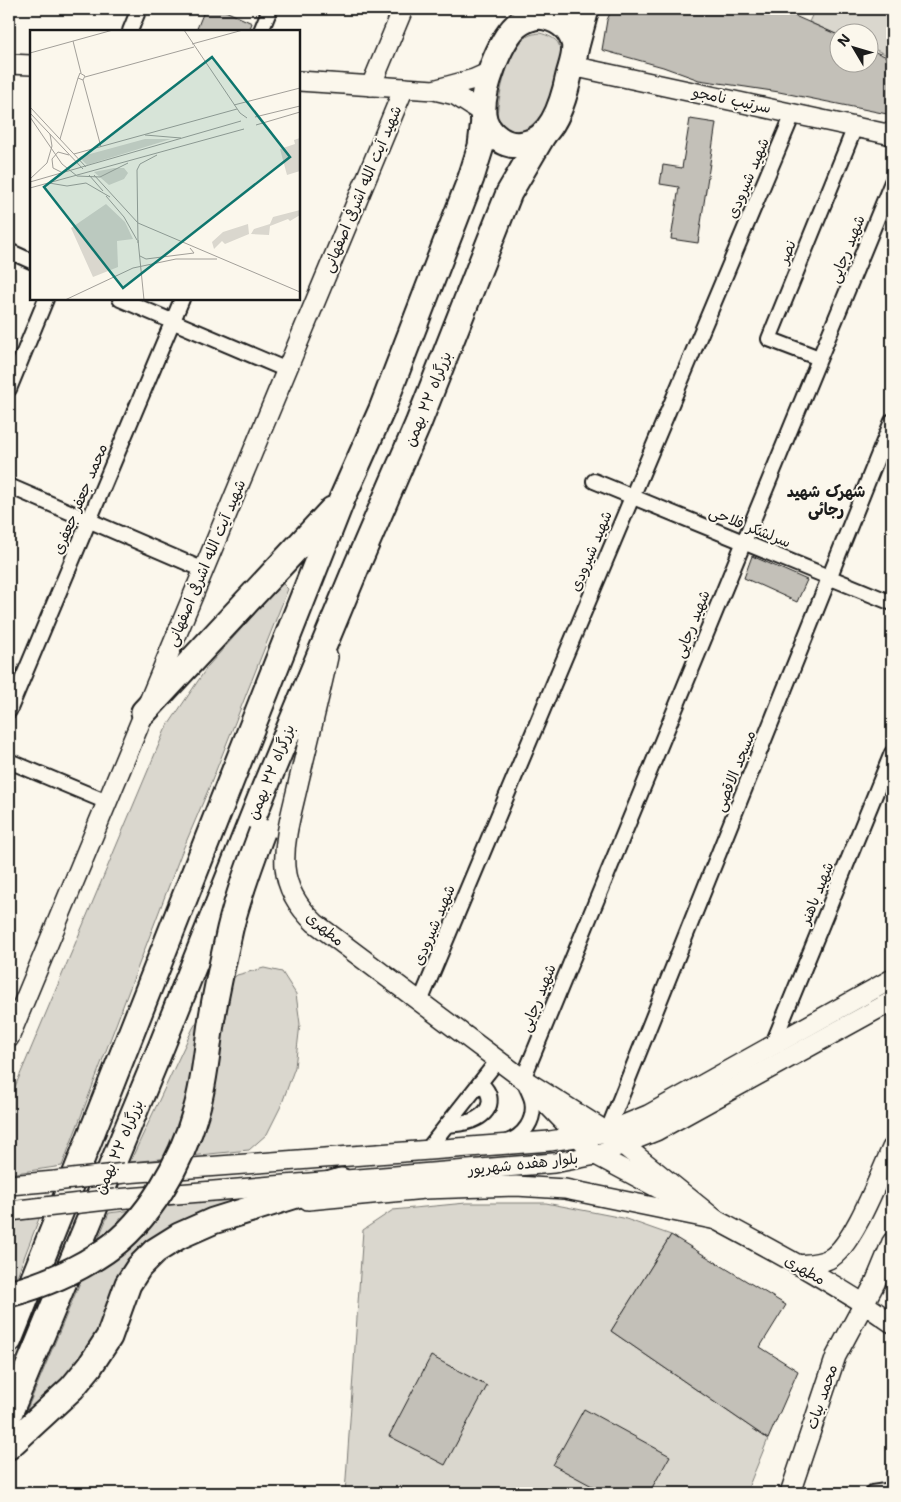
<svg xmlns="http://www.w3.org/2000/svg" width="901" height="1502" viewBox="0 0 901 1502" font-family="'Shantell Sans','Playpen Sans Arabic',sans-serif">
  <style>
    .green { fill: #dad7ce; stroke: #7b7a75 }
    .building { fill: #c3c0b8; stroke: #1c1c1c }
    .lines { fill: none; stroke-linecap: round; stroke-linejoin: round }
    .street-casing { stroke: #1c1c1c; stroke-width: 18 }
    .secondary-casing { stroke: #1c1c1c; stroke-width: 22 }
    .highway-casing { stroke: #1c1c1c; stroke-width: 29 }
    .street { stroke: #fbf7ec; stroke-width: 14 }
    .secondary { stroke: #fbf7ec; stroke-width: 19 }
    .highway { stroke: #fbf7ec; stroke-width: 25 }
    .secondary-bridge-casing { stroke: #1c1c1c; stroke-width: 22; stroke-linecap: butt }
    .highway-bridge-casing { stroke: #1c1c1c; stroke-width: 29; stroke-linecap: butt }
    .secondary-bridge { stroke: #fbf7ec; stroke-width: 19 }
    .highway-bridge { stroke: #fbf7ec; stroke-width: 25 }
    .labels { text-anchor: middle; stroke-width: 4; stroke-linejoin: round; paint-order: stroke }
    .street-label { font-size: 15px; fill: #1c1c1c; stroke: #fbf7ec }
    .neighbourhood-label { font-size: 16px; font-weight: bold; fill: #1c1c1c; stroke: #fbf7ec }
    .inset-road { fill: none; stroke: #a29f99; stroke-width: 1 }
    .view { fill: #0f766e; fill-opacity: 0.15; stroke: #0f766e; stroke-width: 2.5 }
    .inset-edge { fill: none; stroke: #1c1c1c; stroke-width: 2.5 }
  </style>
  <rect width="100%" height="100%" fill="#fbf7ec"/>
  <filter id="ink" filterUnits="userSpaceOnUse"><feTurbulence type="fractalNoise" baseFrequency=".02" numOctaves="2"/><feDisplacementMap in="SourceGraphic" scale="10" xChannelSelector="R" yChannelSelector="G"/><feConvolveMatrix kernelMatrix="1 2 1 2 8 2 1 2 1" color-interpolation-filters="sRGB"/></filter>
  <g filter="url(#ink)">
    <g class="green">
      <polygon points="815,9 892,9 892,57 869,47 868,32 838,32 838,35 809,22"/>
      <path d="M540 33C547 35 556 38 559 45 571 70 529 168 497 116 499 93 507 55 525 38 530 34 534 34 540 33Z"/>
      <polygon points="282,583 288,589 209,788 181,854 62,1166 9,1174 9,1101 165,730 208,666"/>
      <polygon points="264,968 282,972 296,994 300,1024 295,1067 281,1106 267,1134 249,1150 130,1162 193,1028 216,992 237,975"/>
      <polygon points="255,1194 171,1231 99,1344 23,1419 109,1213"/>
      <polygon points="466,1203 546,1203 623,1218 671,1235 611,1331 768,1439 746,1493 345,1493 363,1230 393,1210"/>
      <polygon points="74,1214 9,1381 9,1368 70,1215"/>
      <polygon points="40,1216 9,1297 9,1220"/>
    </g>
    <g class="building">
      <polygon points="205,9 221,9 252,23 249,31 196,31"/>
      <polygon points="612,9 779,9 838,35 838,62 868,62 868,49 892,59 892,115 779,92 699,80 663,67 602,50 607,20"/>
      <polygon points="690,119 716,123 698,243 671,239 679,187 660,184 663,165 682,168"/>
      <polygon points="752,556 807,580 797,602 744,578"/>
      <polygon points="671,1235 786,1305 760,1347 798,1371 768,1439 611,1331"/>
      <polygon points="431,1356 487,1386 445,1465 389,1436"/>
      <polygon points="584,1409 670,1456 649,1493 605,1493 553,1465"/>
    </g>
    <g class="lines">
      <defs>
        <g id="street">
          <polyline points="130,31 139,9"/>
          <polyline points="261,31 270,9"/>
          <polyline points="9,251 31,261"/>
          <polyline points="120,299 287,370"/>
          <polyline points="819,358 769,339 855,127"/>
          <polyline points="9,389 46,299"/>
          <polyline points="594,481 892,603"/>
          <polyline points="9,486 204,570"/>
          <polyline points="9,711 182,299"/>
          <polyline points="9,761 107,802"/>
          <polyline points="420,1002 793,114"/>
          <polyline points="772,1046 892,753"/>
          <path d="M447 1125C457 1124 467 1124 476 1119 493 1110 494 1095 480 1083"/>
          <polyline points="607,1132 892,421"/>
          <path d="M505 1143C524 1137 536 1120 532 1100 530 1093 526 1086 523 1079L892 182"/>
          <polyline points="427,1150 498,1060"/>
          <polyline points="872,1493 892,1490"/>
        </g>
        <g id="secondary">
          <polyline points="9,64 31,65"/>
          <polyline points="572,66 892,135"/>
          <polyline points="299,81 434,90 455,95 483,113"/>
          <polyline points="371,86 403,9"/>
          <polyline points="437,89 474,79 492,71"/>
          <path d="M328 657C319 698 309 739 299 780 293 808 283 838 285 867 287 890 299 908 315 923L523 1079 607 1132 716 1220"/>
          <polyline points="9,1038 404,88"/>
          <polyline points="540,1097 596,1155 675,1197"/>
          <polyline points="125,1173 550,1141 607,1132 648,1115 892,979"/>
          <polyline points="9,1185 55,1181"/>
          <polyline points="116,1199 554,1163 596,1155 656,1131 892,1001"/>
          <polyline points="308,1200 425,1189 516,1186 565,1189 712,1219"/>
          <polyline points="9,1211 45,1207"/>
          <path d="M705 1214C768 1248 834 1282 892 1323"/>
          <path d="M798 1265C808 1264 819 1264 829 1259 853 1247 880 1174 892 1148"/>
          <polyline points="790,1493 836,1356 875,1283 892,1242"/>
        </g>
        <g id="highway">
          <path d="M540 16C556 18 569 25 574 42 577 52 572 64 569 75 564 99 553 140 524 144 515 146 506 144 499 139 490 133 484 124 483 114 481 91 499 42 516 26 523 20 531 17 540 16Z"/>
          <polyline points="575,50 586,9"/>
          <polyline points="144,712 332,510"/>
          <polyline points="9,1340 70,1188 342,499 382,409 471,178 481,146 484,120"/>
          <polyline points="9,1414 162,1045 265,787 358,563 418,424 509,193 543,135"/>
          <polyline points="9,1446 72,1388 90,1366 109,1337 128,1284 139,1267 155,1251 179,1236 213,1221 341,1181"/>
        </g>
      </defs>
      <use href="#street" class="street-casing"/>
      <use href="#secondary" class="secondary-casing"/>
      <use href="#highway" class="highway-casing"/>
      <use href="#street" class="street"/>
      <use href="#secondary" class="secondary"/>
      <use href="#highway" class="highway"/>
      <defs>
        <g id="secondary-bridge">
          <polyline points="55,1181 125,1173"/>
          <polyline points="45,1207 116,1199"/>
        </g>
        <path id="highway-bridge" d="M9 1294C43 1285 76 1271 105 1251 149 1221 182 1161 196 1111 206 1078 207 1044 213 1011 218 983 224 956 230 929 238 896 250 864 262 832"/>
      </defs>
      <use href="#secondary-bridge" class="secondary-bridge-casing"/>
      <use href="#highway-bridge" class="highway-bridge-casing"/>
      <use href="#secondary-bridge" class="secondary-bridge"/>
      <use href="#highway-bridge" class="highway-bridge"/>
    </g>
  </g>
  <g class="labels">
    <g class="street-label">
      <text transform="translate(732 100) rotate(12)" y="5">سرتیپ نامجو</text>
      <text transform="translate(748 178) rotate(-67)" y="5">شهید شیرودی</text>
      <text transform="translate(362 189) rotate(-67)" y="5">شهید آیت الله اشرفی اصفهانی</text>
      <text transform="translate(847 249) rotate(-68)" y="5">شهید رجایی</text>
      <text transform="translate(787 252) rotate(-68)" y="5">نصر</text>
      <text transform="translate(428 399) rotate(-68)" y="5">بزرگراه ۲۲ بهمن</text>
      <text transform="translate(80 499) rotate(-67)" y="5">محمد جعفر جعفری</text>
      <text transform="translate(750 527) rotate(22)" y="5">سرلشکر فلاحی</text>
      <text transform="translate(591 551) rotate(-67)" y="5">شهید شیرودی</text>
      <text transform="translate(206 563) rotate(-67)" y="5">شهید آیت الله اشرفی اصفهانی</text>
      <text transform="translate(692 624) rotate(-68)" y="5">شهید رجایی</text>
      <text transform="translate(735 771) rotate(-68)" y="5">مسجد الاقصی</text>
      <text transform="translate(271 772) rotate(-68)" y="5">بزرگراه ۲۲ بهمن</text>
      <text transform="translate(817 893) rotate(-68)" y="5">شهید باهنر</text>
      <text transform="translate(434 925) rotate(-67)" y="5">شهید شیرودی</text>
      <text transform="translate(325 929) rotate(40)" y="5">مطهری</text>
      <text transform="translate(538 998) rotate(-68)" y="5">شهید رجایی</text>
      <text transform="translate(119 1147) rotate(-67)" y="5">بزرگراه ۲۲ بهمن</text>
      <text transform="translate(523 1164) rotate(-6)" y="5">بلوار هفده شهریور</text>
      <text transform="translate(805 1270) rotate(30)" y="5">مطهری</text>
      <text transform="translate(822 1397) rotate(-71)" y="5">محمد بیات</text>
    </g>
    <g class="neighbourhood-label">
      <text x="826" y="497">شهرک شهید<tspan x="826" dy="18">رجائی</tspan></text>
    </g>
  </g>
  <g transform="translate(30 30)">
    <rect width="270" height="270" fill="#fbf7ec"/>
    <path d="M270 108V141L257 145 250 119 265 114 264 110ZM115 109H141L57 135 49 127ZM84 138H94L98 143 94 149 79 155 64 142ZM76 174 95 192 103 209 87 211 88 237 63 247 41 198ZM270 180V185L260 191 258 189 240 196 239 205 221 204 224 199 240 194 243 187ZM218 194 219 204 195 214 192 211 184 219 182 212 193 202Z" fill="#dad7ce"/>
    <path class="inset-road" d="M154 0 210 83 217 88M43 11 51 43M162 14 213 0M0 23 83 0M55 47 164 17M53 50 48 48 50 43 55 46 53 50 71 117M204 75 270 58M0 77 56 137M0 83 53 139M0 87 32 134 47 146 70 147 98 133M225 87 270 76M226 95 270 82M115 105 151 108M30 109 48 48M44 124 207 79M33 143 23 138 22 129 28 122 39 125M59 145 73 161M64 145 108 193 270 262M0 149 17 133 22 116 20 104M0 152 211 91M19 153 37 156 56 153 80 167M0 158 214 99M76 166 94 187 107 210M108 210 114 270M108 213 107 140 110 134 127 125M110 226 116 229 164 223 160 218M35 270 103 238 146 229H187"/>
    <path class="view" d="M182 27 260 127 93 258 14 157Z"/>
    <rect width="270" height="270" class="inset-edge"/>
  </g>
  <rect width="901" height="1502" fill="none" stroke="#fbf7ec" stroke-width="30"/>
  <rect x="15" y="15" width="871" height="1472" fill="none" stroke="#1c1c1c" stroke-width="2" filter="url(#ink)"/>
  <g transform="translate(854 48) rotate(308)"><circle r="24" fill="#fbf7ec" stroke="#a29f99"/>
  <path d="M0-4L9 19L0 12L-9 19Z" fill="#1c1c1c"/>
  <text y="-8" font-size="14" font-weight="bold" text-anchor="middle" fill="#1c1c1c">N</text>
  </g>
</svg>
